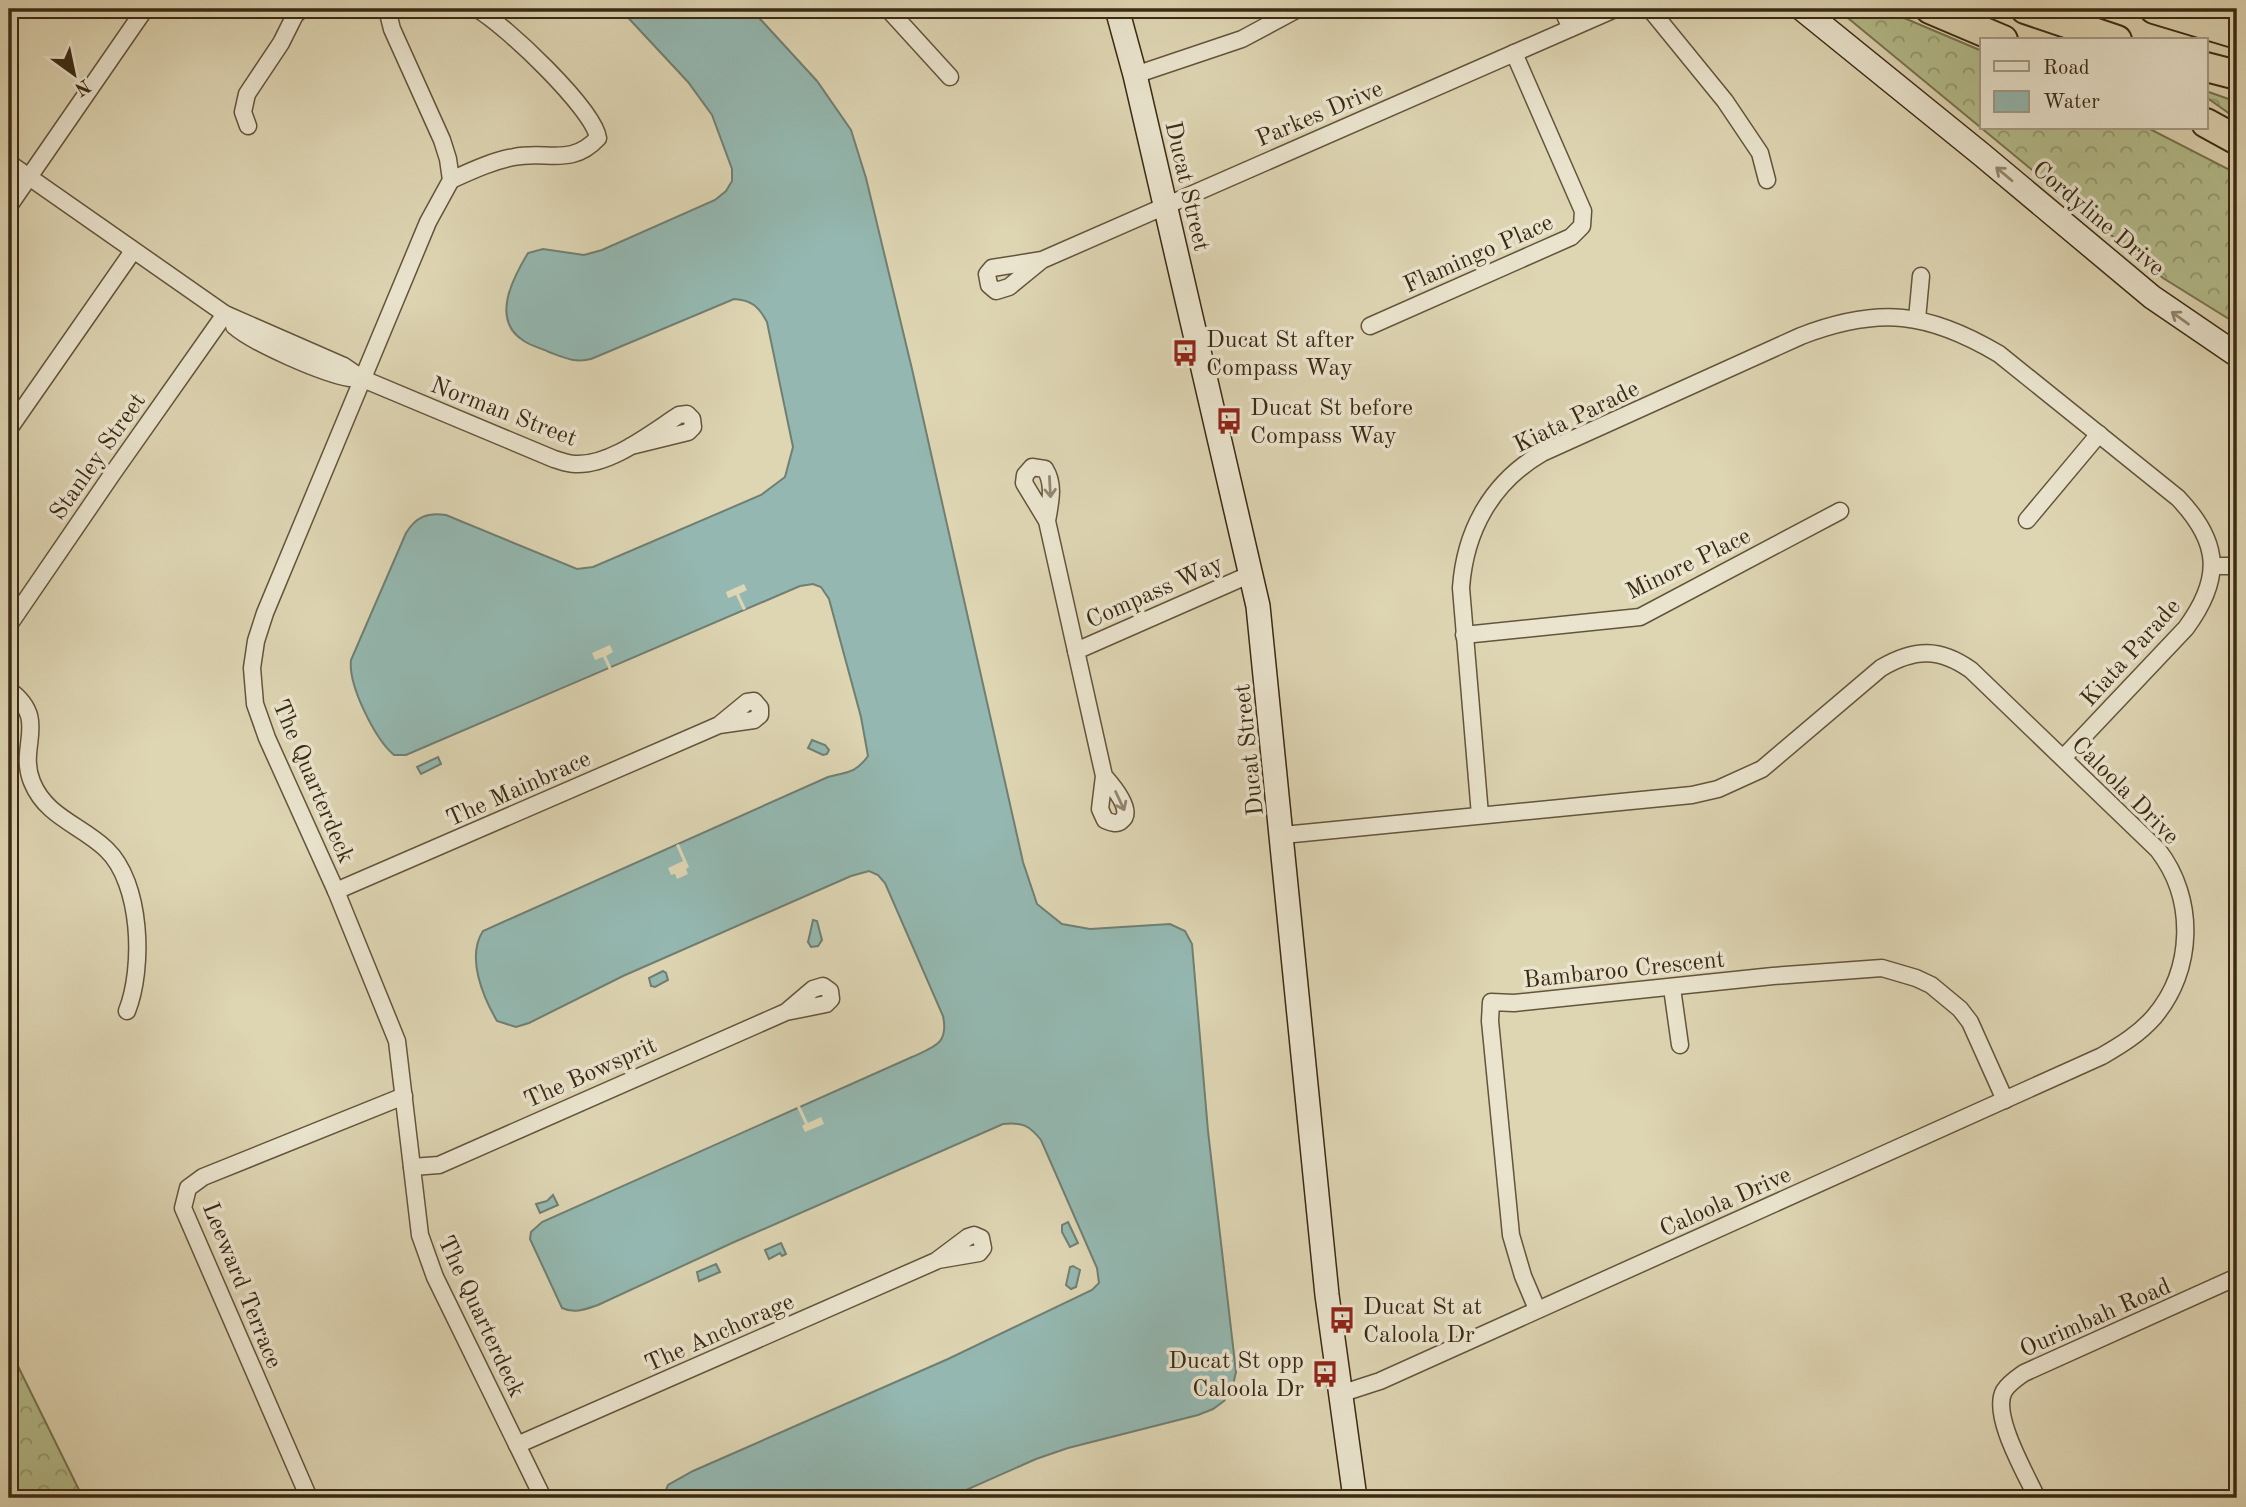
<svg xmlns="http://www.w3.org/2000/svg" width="2246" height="1507" viewBox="0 0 2246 1507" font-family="'Old Standard TT',serif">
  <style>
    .forest { fill: url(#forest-crowns); stroke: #77734f; stroke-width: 2 }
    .water { fill: #94b8b1; stroke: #707f72; stroke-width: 2 }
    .pier { fill: #ded5b3 }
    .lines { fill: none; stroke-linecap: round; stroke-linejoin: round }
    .street-casing { stroke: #63553b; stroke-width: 19 }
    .secondary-casing { stroke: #3a2a13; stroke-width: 26 }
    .highway-casing { stroke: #3a2a13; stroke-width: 32 }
    .street { stroke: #eae4ce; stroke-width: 16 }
    .secondary { stroke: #eae4ce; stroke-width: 23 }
    .highway { stroke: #ded5b3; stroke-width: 28 }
    .oneway { stroke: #928770 }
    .labels { text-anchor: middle; stroke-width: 7; stroke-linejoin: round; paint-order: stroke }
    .street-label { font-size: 24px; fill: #3a2a13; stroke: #eae4ce }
    .poi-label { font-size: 24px; fill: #3a2a13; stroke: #eae4ce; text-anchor: start }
  </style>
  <defs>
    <pattern id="forest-crowns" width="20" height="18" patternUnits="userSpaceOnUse" patternTransform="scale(1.75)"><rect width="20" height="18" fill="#b4bc8b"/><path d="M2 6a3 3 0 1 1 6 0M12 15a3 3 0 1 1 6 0" fill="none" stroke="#939970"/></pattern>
  </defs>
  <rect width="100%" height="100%" fill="#ded5b3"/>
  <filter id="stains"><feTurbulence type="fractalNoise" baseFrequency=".00286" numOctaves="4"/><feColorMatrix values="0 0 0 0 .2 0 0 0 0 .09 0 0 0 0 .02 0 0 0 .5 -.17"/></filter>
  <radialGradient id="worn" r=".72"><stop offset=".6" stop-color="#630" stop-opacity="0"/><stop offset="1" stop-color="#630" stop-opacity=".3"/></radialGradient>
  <g class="forest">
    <polygon points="1837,9 1883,9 1982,51 1982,128 2148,128 2228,169 2237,176 2237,324 2163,278"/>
    <polygon points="2206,91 2237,102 2237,119 2206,97"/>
    <polygon points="9,1348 83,1498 9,1498"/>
  </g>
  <g class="water">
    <path d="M620 9H751L817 81 851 130 866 178 912 369 1023 862 1037 904 1062 924 1090 929 1170 924 1185 931 1192 944 1208 1131 1236 1372 1232 1389 1224 1401 1213 1409 1198 1415 1068 1448 1036 1459 948 1498H663L668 1485 693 1471 948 1359 1092 1290 1099 1283 1097 1268 1041 1140C1029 1125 1022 1122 1003 1124L732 1243 598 1305C586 1309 575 1314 562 1308L530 1239 531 1232 542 1222 912 1057C934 1047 949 1044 943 1016L885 883 878 875 869 871 851 876 623 976 529 1023 516 1027 497 1021C483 997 466 957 483 931L828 777C847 772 856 773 868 756L861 717 829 599 821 587 813 584 800 586 406 755H394C375 739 348 685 351 660L406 533C416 517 427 512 446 515L577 569 593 567 761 495 785 477 793 447 767 322C759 307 752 300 734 299L591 359C575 363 565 358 549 352 541 348 531 346 524 341 490 320 513 278 528 253L543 249 584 255 602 250 715 200 726 191 732 181V169L712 115 688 82Z"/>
    <polygon points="812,740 825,745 829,750 827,754 823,755 808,748"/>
    <polygon points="438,757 441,764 421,774 417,767"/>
    <polygon points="813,920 817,921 822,940 818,946 811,947 808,942"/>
    <polygon points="663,971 666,973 668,980 655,987 651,986 649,978"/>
    <polygon points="553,1195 558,1205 540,1213 536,1204 547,1201"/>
    <polygon points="1068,1222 1078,1243 1070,1247 1062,1232 1062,1225"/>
    <polygon points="781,1243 786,1254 782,1256 780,1253 769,1259 765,1250"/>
    <polygon points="716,1264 720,1272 699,1281 697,1272"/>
    <polygon points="1073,1266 1080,1270 1076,1287 1071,1289 1066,1285 1070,1267"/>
  </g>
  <g class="pier">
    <polygon points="744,584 747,590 739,594 746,609 743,610 736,595 728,598 726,592"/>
    <polygon points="610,645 613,652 606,656 613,671 610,672 603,657 595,660 592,653"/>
    <polygon points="679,844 689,867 686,869 688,874 677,879 675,874 671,875 668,868 683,861 676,845"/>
    <polygon points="800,1106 808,1123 821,1117 824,1124 805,1132 802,1126 805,1124 797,1107"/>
  </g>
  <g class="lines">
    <defs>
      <g id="street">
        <polyline points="387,9 392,29 442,140 448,159 451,180 428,222 265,613 256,641 252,668 255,704 267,738 336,891 397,1041 420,1235 435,1277 543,1498"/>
        <polyline points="888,9 950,77"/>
        <polyline points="1562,9 1571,28"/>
        <polyline points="1650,9 1725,101 1760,153 1767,180"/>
        <polyline points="1135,75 1242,39 1298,9"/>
        <polyline points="248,126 243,112 247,94 281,43 295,15 302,9"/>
        <path d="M9 163 225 314 344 366 363 379 554 459C561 461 568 464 575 464 610 466 651 433 679 415L687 414 692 419 693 427 688 432 631 446"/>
        <path d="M451 180C471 171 492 161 514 157 547 150 571 167 598 138 594 109 504 24 477 9"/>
        <polyline points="9,206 145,9"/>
        <polyline points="1042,260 992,268 987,274 989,285 996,291 1009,287 1042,260 1615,9"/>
        <polyline points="1917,319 1921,276"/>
        <path d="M234 326C253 343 324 374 350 378"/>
        <polyline points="1370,326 1571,237 1582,226 1583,211 1514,53"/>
        <polyline points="9,429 133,251"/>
        <polyline points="2027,520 2099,434"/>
        <path d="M1047 521C1050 503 1055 485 1045 469L1032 467 1025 475 1024 483 1047 521 1104 776 1100 809 1105 820C1110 822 1116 825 1121 821 1135 811 1111 784 1104 776"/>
        <polyline points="2212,566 2237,566"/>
        <polyline points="9,625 113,473 225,314"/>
        <polyline points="1464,635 1640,617 1840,511"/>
        <polyline points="1076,651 1251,574"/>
        <path d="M9 690C50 720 17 746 32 782 46 817 81 825 106 849 142 883 144 968 127 1011"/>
        <path d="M1480 815 1461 588C1465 530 1492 482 1542 453L1801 336C1879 306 1928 312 1999 354L2178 498C2221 543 2222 579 2186 628L2063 758"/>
        <path d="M1283 835 1692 795 1718 789 1762 769 1881 668C1915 648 1940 648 1971 670L2158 850C2196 899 2194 970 2154 1017 2139 1034 2121 1045 2102 1056L1380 1381 1340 1394"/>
        <polyline points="336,891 703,732 719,725 754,720 760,715 760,708 754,701 747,702 719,725"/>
        <polyline points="1672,988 1680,1045"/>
        <polyline points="412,1167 439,1165 786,1012 826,1004 831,999 830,991 823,986 813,989 786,1012"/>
        <polyline points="1537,1309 1523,1276 1511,1235 1490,1021 1491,1002 1514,1003 1773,976 1882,968 1916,978 1931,985 1960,1009 1970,1022 2005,1100"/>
        <polyline points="517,1445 936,1261 968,1237 974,1235 981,1238 983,1248 979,1253 938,1260"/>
        <polyline points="309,1498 183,1208 188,1188 203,1177 404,1096"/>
        <path d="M2037 1498C2026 1474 1991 1415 2004 1391 2009 1383 2017 1378 2024 1373L2237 1277"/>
      </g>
      <g id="secondary">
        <polyline points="1117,9 1135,75 1258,606 1327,1295 1355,1498"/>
        <polyline points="1802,9 1981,154 2152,297 2237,355"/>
      </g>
      <g id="highway">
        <polyline points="1930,9 2003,40"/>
        <polyline points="2025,9 2117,40"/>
        <polyline points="2154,9 2237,34"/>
        <polyline points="2206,67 2237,75"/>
        <polyline points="2206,123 2237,140"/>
      </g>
    </defs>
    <use href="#street" class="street-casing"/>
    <use href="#secondary" class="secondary-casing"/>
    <use href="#highway" class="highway-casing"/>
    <use href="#street" class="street"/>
    <use href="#secondary" class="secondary"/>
    <use href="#highway" class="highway"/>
  </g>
  <defs><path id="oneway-shaft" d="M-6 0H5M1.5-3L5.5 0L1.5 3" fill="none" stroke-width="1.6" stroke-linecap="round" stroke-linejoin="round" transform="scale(1.75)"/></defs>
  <g class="oneway">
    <use href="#oneway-shaft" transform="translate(2004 174) rotate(-140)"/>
    <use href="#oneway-shaft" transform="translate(2180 318) rotate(-144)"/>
    <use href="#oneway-shaft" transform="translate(1050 487) rotate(87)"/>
    <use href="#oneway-shaft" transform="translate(1120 801) rotate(65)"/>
  </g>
  <defs>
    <symbol id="bus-bare" viewBox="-9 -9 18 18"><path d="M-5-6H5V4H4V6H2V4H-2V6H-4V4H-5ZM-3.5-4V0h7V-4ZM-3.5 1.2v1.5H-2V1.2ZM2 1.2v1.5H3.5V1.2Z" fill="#8f2418" stroke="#eae4ce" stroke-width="2.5" paint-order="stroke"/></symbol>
  </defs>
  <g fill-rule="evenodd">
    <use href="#bus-bare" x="1166" y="334" width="38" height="38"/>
    <use href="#bus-bare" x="1210" y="402" width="38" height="38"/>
    <use href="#bus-bare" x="1323" y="1301" width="38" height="38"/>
    <use href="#bus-bare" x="1306" y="1355" width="38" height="38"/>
  </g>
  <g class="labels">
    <g class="street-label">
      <text transform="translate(1319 113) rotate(-23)" y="8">Parkes Drive</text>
      <text transform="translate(1188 186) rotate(77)" y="8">Ducat Street</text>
      <text transform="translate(2099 218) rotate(40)" y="8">Cordyline Drive</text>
      <text transform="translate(1478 253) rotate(-24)" y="8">Flamingo Place</text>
      <text transform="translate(504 411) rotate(21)" y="8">Norman Street</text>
      <text transform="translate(1576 416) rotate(-26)" y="8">Kiata Parade</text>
      <text transform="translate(97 456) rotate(-55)" y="8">Stanley Street</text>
      <text transform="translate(1688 563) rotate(-26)" y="8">Minore Place</text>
      <text transform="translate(1154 591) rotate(-24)" y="8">Compass Way</text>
      <text transform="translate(2130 652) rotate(-48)" y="8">Kiata Parade</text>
      <text transform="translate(1248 750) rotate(-96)" y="8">Ducat Street</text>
      <text transform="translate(314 781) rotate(67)" y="8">The Quarterdeck</text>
      <text transform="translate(518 788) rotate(-24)" y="8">The Mainbrace</text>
      <text transform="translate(2126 790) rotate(45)" y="8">Caloola Drive</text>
      <text transform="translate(1624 969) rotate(-6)" y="8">Bambaroo Crescent</text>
      <text transform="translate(590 1072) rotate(-24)" y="8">The Bowsprit</text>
      <text transform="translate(1725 1201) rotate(-24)" y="8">Caloola Drive</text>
      <text transform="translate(243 1285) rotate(68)" y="8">Leeward Terrace</text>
      <text transform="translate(482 1316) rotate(65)" y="8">The Quarterdeck</text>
      <text transform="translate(2095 1317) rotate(-24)" y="8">Ourimbah Road</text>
      <text transform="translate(719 1332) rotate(-24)" y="8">The Anchorage</text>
    </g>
    <g class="poi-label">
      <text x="1206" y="347">Ducat St after<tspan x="1206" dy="28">Compass Way</tspan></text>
      <text x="1250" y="415">Ducat St before<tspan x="1250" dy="28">Compass Way</tspan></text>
      <text x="1363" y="1314">Ducat St at<tspan x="1363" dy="28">Caloola Dr</tspan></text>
      <text x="1304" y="1368" text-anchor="end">Ducat St opp<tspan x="1304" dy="28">Caloola Dr</tspan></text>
    </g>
  </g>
  <rect width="2246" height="1507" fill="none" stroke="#ded5b3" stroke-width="35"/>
  <rect x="10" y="10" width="2225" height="1486" fill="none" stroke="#3a2a13" stroke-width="3.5"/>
  <rect x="18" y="18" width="2211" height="1472" fill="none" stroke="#3a2a13" stroke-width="2"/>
  <rect x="1980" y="38" width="228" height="91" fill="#eae4ce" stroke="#a49a83" stroke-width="2"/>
  <rect x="1994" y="61" width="35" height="10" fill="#eae4ce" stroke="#a49a83" stroke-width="2"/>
  <text x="2043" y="74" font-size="21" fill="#3a2a13">Road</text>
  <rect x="1994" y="91" width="35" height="21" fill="#94b8b1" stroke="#a49a83" stroke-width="2"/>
  <text x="2043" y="108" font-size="21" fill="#3a2a13">Water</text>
  <g transform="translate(74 74) rotate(147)" stroke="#eae4ce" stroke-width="5" paint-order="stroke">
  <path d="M0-5L12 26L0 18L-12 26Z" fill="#3a2a13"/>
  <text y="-10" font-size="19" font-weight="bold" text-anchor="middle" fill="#3a2a13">N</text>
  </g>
  <rect width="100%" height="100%" filter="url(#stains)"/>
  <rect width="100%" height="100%" fill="url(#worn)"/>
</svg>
